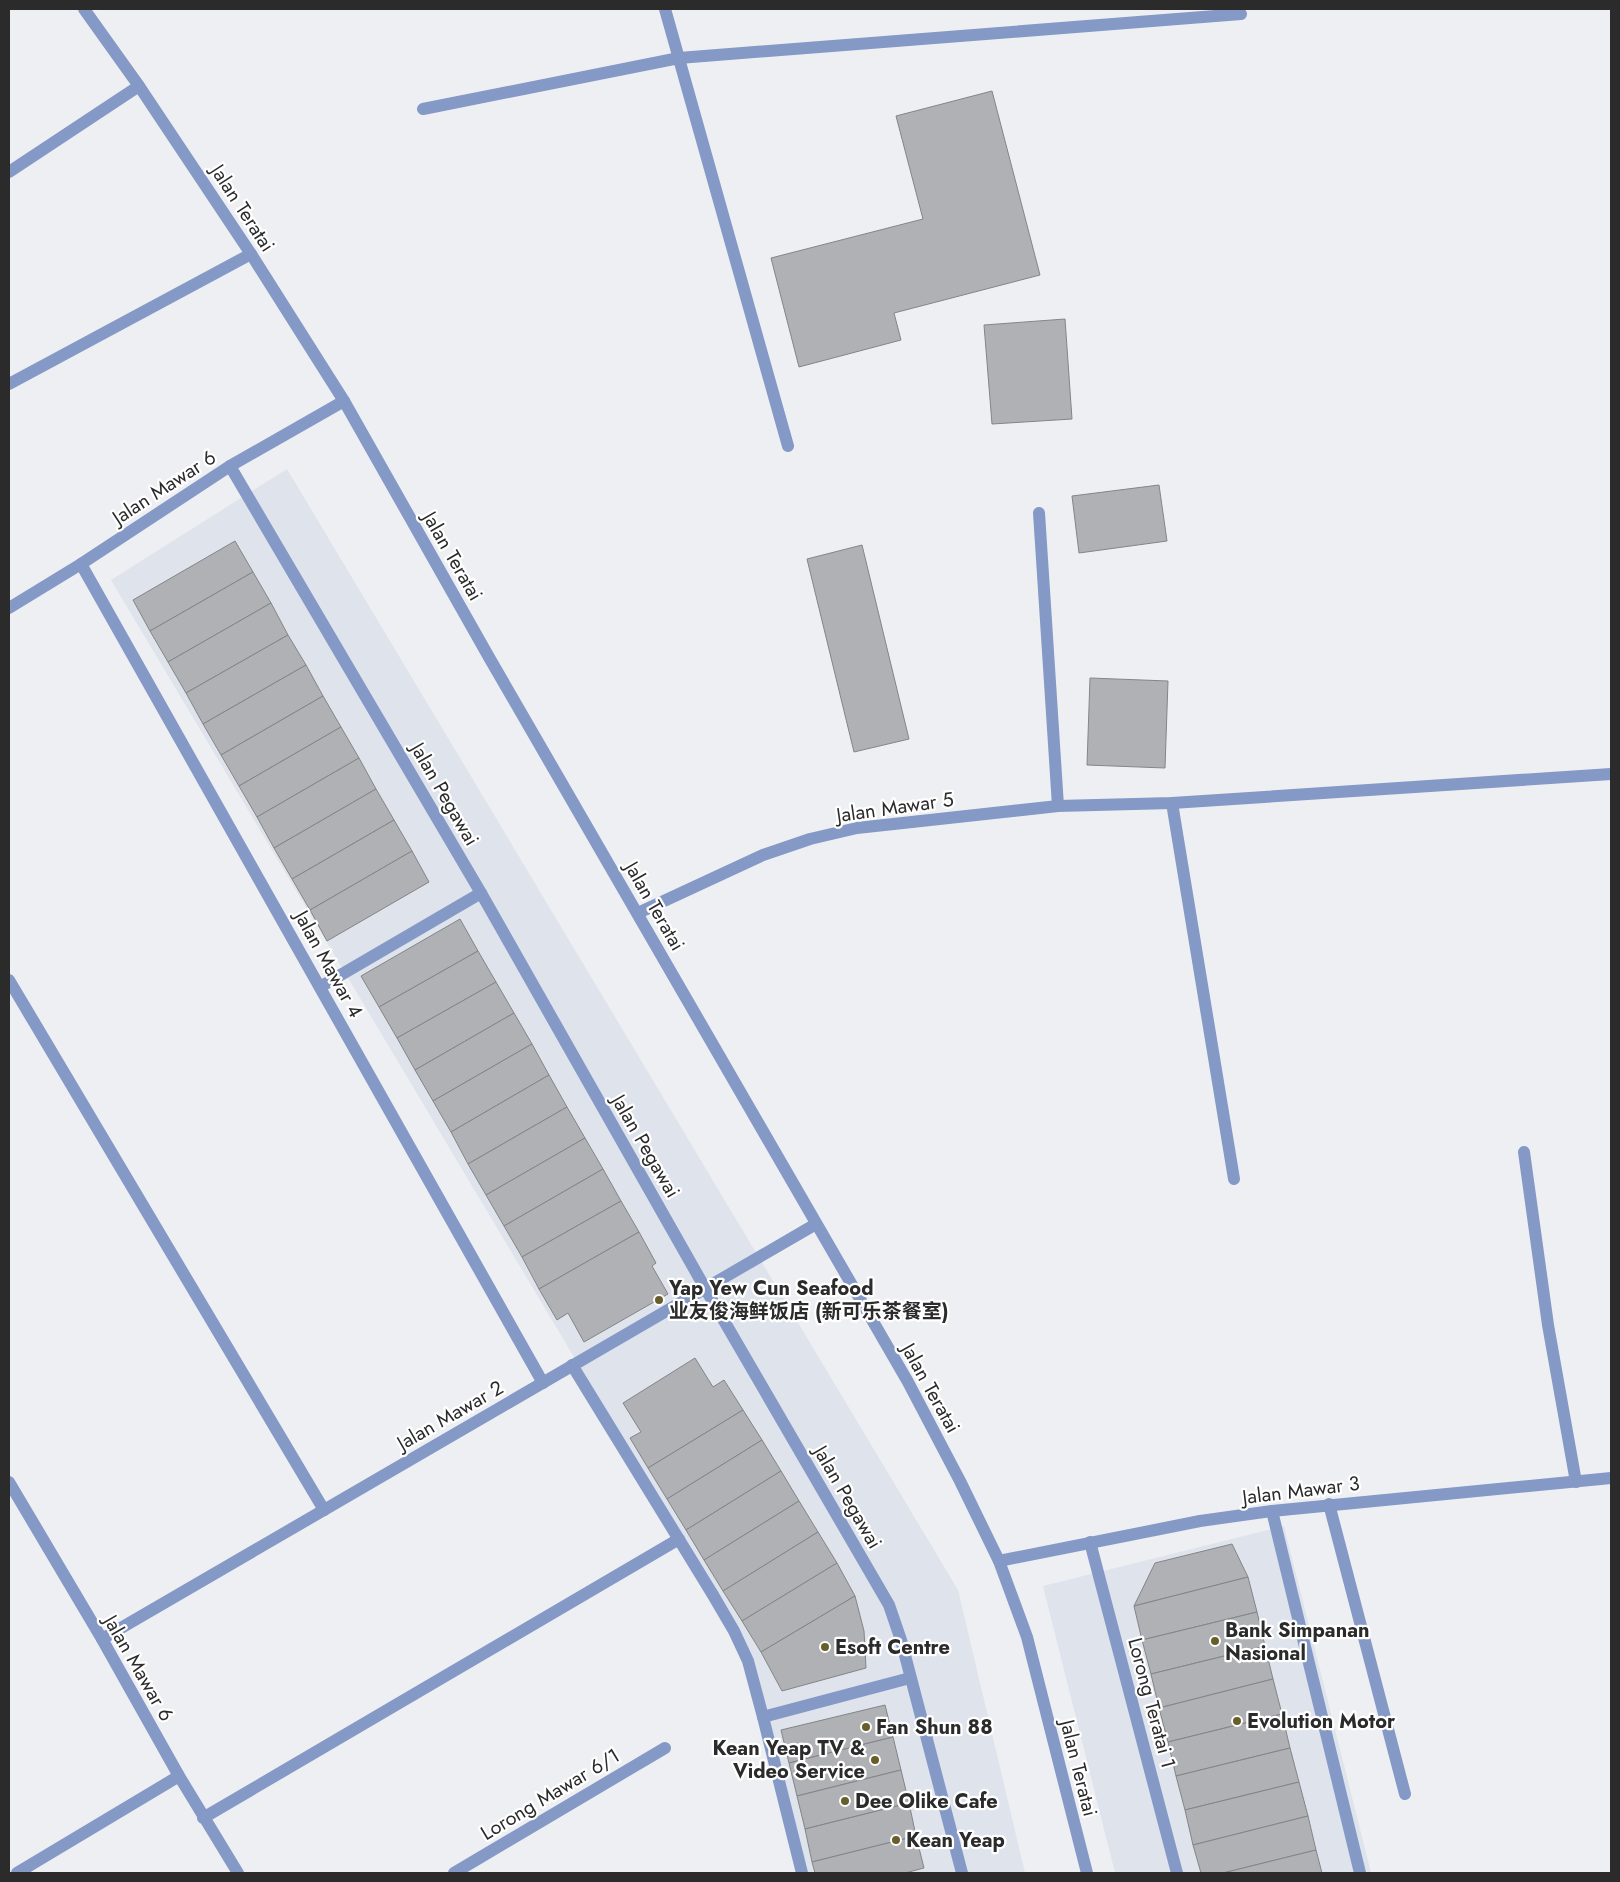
<svg xmlns="http://www.w3.org/2000/svg" width="1620" height="1882" viewBox="0 0 1620 1882" font-family="Jost,'Noto Sans SC',sans-serif">
  <style>
    .built { fill: #dee3ec }
    .building { fill: #b0b1b4; stroke: #838587 }
    .lines { fill: none; stroke-linecap: round; stroke-linejoin: round }
    .minor { stroke: #8499c6; stroke-width: 12 }
    .poi-dot { fill: #665f2b; stroke: #fff; stroke-width: 2 }
    .labels { text-anchor: middle; stroke-width: 4.5; stroke-linejoin: round; paint-order: stroke }
    .street-label { font-size: 20px; fill: #2b2b2c; stroke: #fff }
    .poi-label { font-size: 20px; font-weight: bold; fill: #2b2b2c; stroke: #fff; text-anchor: start }
  </style>
  <rect width="100%" height="100%" fill="#eeeff2"/>
  <g class="built">
    <polygon points="287,469 958,1590 1025,1873 798,1873 742,1639 111,580"/>
    <polygon points="1284,1526 1371,1873 1115,1873 1043,1586"/>
  </g>
  <g class="building">
    <polygon points="992,91 1040,275 894,313 901,340 799,367 771,258 923,219 896,116"/>
    <polygon points="1065,319 1072,419 992,424 984,325"/>
    <polygon points="1159,485 1167,541 1079,553 1072,496"/>
    <polygon points="235,541 253,572 150,631 133,600"/>
    <polygon points="862,545 909,739 854,752 807,559"/>
    <polygon points="253,572 271,603 168,662 150,631"/>
    <polygon points="271,603 288,635 186,693 168,662"/>
    <polygon points="288,635 306,665 203,724 186,693"/>
    <polygon points="306,665 323,696 221,755 203,724"/>
    <polygon points="1090,678 1168,681 1165,768 1087,765"/>
    <polygon points="323,696 341,727 239,786 221,755"/>
    <polygon points="341,727 359,758 257,817 239,786"/>
    <polygon points="359,758 376,789 274,848 257,817"/>
    <polygon points="376,789 394,820 292,879 274,848"/>
    <polygon points="394,820 412,851 310,910 292,879"/>
    <polygon points="412,851 429,882 327,941 310,910"/>
    <polygon points="460,919 478,951 379,1007 361,976"/>
    <polygon points="478,951 496,982 397,1038 379,1007"/>
    <polygon points="496,982 514,1013 415,1070 397,1038"/>
    <polygon points="514,1013 532,1044 433,1101 415,1070"/>
    <polygon points="532,1044 549,1075 451,1132 433,1101"/>
    <polygon points="549,1075 567,1107 468,1164 451,1132"/>
    <polygon points="567,1107 585,1138 486,1195 468,1164"/>
    <polygon points="585,1138 603,1169 504,1226 486,1195"/>
    <polygon points="603,1169 621,1201 522,1257 504,1226"/>
    <polygon points="621,1201 639,1232 539,1289 522,1257"/>
    <polygon points="639,1232 656,1263 652,1266 668,1294 584,1342 568,1313 557,1320 539,1289"/>
    <polygon points="695,1358 713,1387 724,1380 743,1410 648,1468 630,1438 641,1432 623,1403"/>
    <polygon points="743,1410 762,1440 667,1499 648,1468"/>
    <polygon points="762,1440 781,1471 686,1530 667,1499"/>
    <polygon points="781,1471 799,1501 704,1560 686,1530"/>
    <polygon points="799,1501 818,1532 723,1591 704,1560"/>
    <polygon points="818,1532 837,1563 742,1621 723,1591"/>
    <polygon points="1232,1544 1248,1577 1134,1606 1155,1563"/>
    <polygon points="837,1563 855,1596 761,1652 742,1621"/>
    <polygon points="1248,1577 1257,1612 1142,1640 1134,1606"/>
    <polygon points="855,1596 864,1631 866,1668 782,1691 761,1652"/>
    <polygon points="1257,1612 1265,1646 1151,1674 1142,1640"/>
    <polygon points="1265,1646 1273,1679 1159,1708 1151,1674"/>
    <polygon points="1273,1679 1282,1714 1168,1742 1159,1708"/>
    <polygon points="885,1705 893,1737 789,1763 781,1730"/>
    <polygon points="1282,1714 1290,1748 1176,1776 1168,1742"/>
    <polygon points="893,1737 901,1770 797,1796 789,1763"/>
    <polygon points="1290,1748 1299,1782 1185,1810 1176,1776"/>
    <polygon points="901,1770 909,1803 805,1829 797,1796"/>
    <polygon points="1299,1782 1308,1816 1193,1845 1185,1810"/>
    <polygon points="909,1803 916,1836 812,1862 805,1829"/>
    <polygon points="1308,1816 1316,1850 1223,1873 1201,1873 1193,1845"/>
    <polygon points="916,1836 924,1868 905,1873 815,1873 812,1862"/>
    <polygon points="1316,1850 1322,1873 1223,1873"/>
  </g>
  <g class="lines">
    <g class="minor">
      <polyline points="84,9 139,86 251,254 344,401 490,659 908,1382 960,1481 999,1561 1027,1637 1087,1873"/>
      <polyline points="665,9 788,446"/>
      <polyline points="423,109 679,58 1241,14"/>
      <polyline points="9,172 139,86"/>
      <polyline points="9,384 251,254"/>
      <polyline points="230,466 481,893 705,1288 889,1605 901,1640 962,1873"/>
      <polyline points="1039,513 1058,806"/>
      <polyline points="81,564 543,1383"/>
      <polyline points="9,608 81,564 230,466 344,401"/>
      <polyline points="1172,803 1234,1179"/>
      <polyline points="638,913 763,855 810,839 857,828 1058,806 1172,803 1611,774"/>
      <polyline points="9,980 324,1510"/>
      <polyline points="320,987 481,893"/>
      <polyline points="1524,1152 1548,1325 1576,1482"/>
      <polyline points="572,1365 713,1595 734,1631 748,1661 763,1717 802,1873"/>
      <polyline points="9,1482 102,1639 179,1776 238,1873"/>
      <polyline points="1329,1504 1405,1794"/>
      <polyline points="1272,1511 1360,1873"/>
      <polyline points="1090,1542 1177,1873"/>
      <polyline points="999,1561 1200,1521 1272,1511 1611,1478"/>
      <polyline points="102,1639 816,1224"/>
      <polyline points="763,1717 910,1678"/>
      <polyline points="203,1818 679,1539"/>
      <polyline points="17,1873 179,1776"/>
      <polyline points="454,1873 665,1748"/>
    </g>
  </g>
  <g class="poi-dot">
    <circle cx="659" cy="1300" r="5"/>
    <circle cx="1215" cy="1641" r="5"/>
    <circle cx="825" cy="1647" r="5"/>
    <circle cx="1237" cy="1721" r="5"/>
    <circle cx="866" cy="1727" r="5"/>
    <circle cx="875" cy="1760" r="5"/>
    <circle cx="845" cy="1801" r="5"/>
    <circle cx="896" cy="1840" r="5"/>
  </g>
  <g class="labels">
    <g class="street-label">
      <text transform="translate(243 208) rotate(57)" y="7">Jalan Teratai</text>
      <text transform="translate(164 487) rotate(-33)" y="7">Jalan Mawar 6</text>
      <text transform="translate(453 556) rotate(60)" y="7">Jalan Teratai</text>
      <text transform="translate(445 794) rotate(60)" y="7">Jalan Pegawai</text>
      <text transform="translate(895 807) rotate(-8)" y="7">Jalan Mawar 5</text>
      <text transform="translate(655 906) rotate(60)" y="7">Jalan Teratai</text>
      <text transform="translate(329 964) rotate(61)" y="7">Jalan Mawar 4</text>
      <text transform="translate(646 1146) rotate(60)" y="7">Jalan Pegawai</text>
      <text transform="translate(931 1388) rotate(61)" y="7">Jalan Teratai</text>
      <text transform="translate(450 1415) rotate(-30)" y="7">Jalan Mawar 2</text>
      <text transform="translate(1301 1490) rotate(-7)" y="7">Jalan Mawar 3</text>
      <text transform="translate(848 1497) rotate(60)" y="7">Jalan Pegawai</text>
      <text transform="translate(139 1668) rotate(60)" y="7">Jalan Mawar 6</text>
      <text transform="translate(1152 1703) rotate(75)" y="7">Lorong Teratai 1</text>
      <text transform="translate(1079 1768) rotate(76)" y="7">Jalan Teratai</text>
      <text transform="translate(550 1794) rotate(-31)" y="7">Lorong Mawar 6/1</text>
    </g>
    <g class="poi-label">
      <text x="669" y="1295">Yap Yew Cun Seafood<tspan x="669" dy="23">业友俊海鲜饭店 (新可乐茶餐室)</tspan></text>
      <text x="1225" y="1637">Bank Simpanan<tspan x="1225" dy="23">Nasional</tspan></text>
      <text x="835" y="1654">Esoft Centre</text>
      <text x="1247" y="1728">Evolution Motor</text>
      <text x="876" y="1734">Fan Shun 88</text>
      <text x="865" y="1755" text-anchor="end">Kean Yeap TV &amp;<tspan x="865" dy="23">Video Service</tspan></text>
      <text x="855" y="1808">Dee Olike Cafe</text>
      <text x="906" y="1847">Kean Yeap</text>
    </g>
  </g>
  <rect width="1620" height="1882" fill="none" stroke="#2b2b2c" stroke-width="20"/>
</svg>
